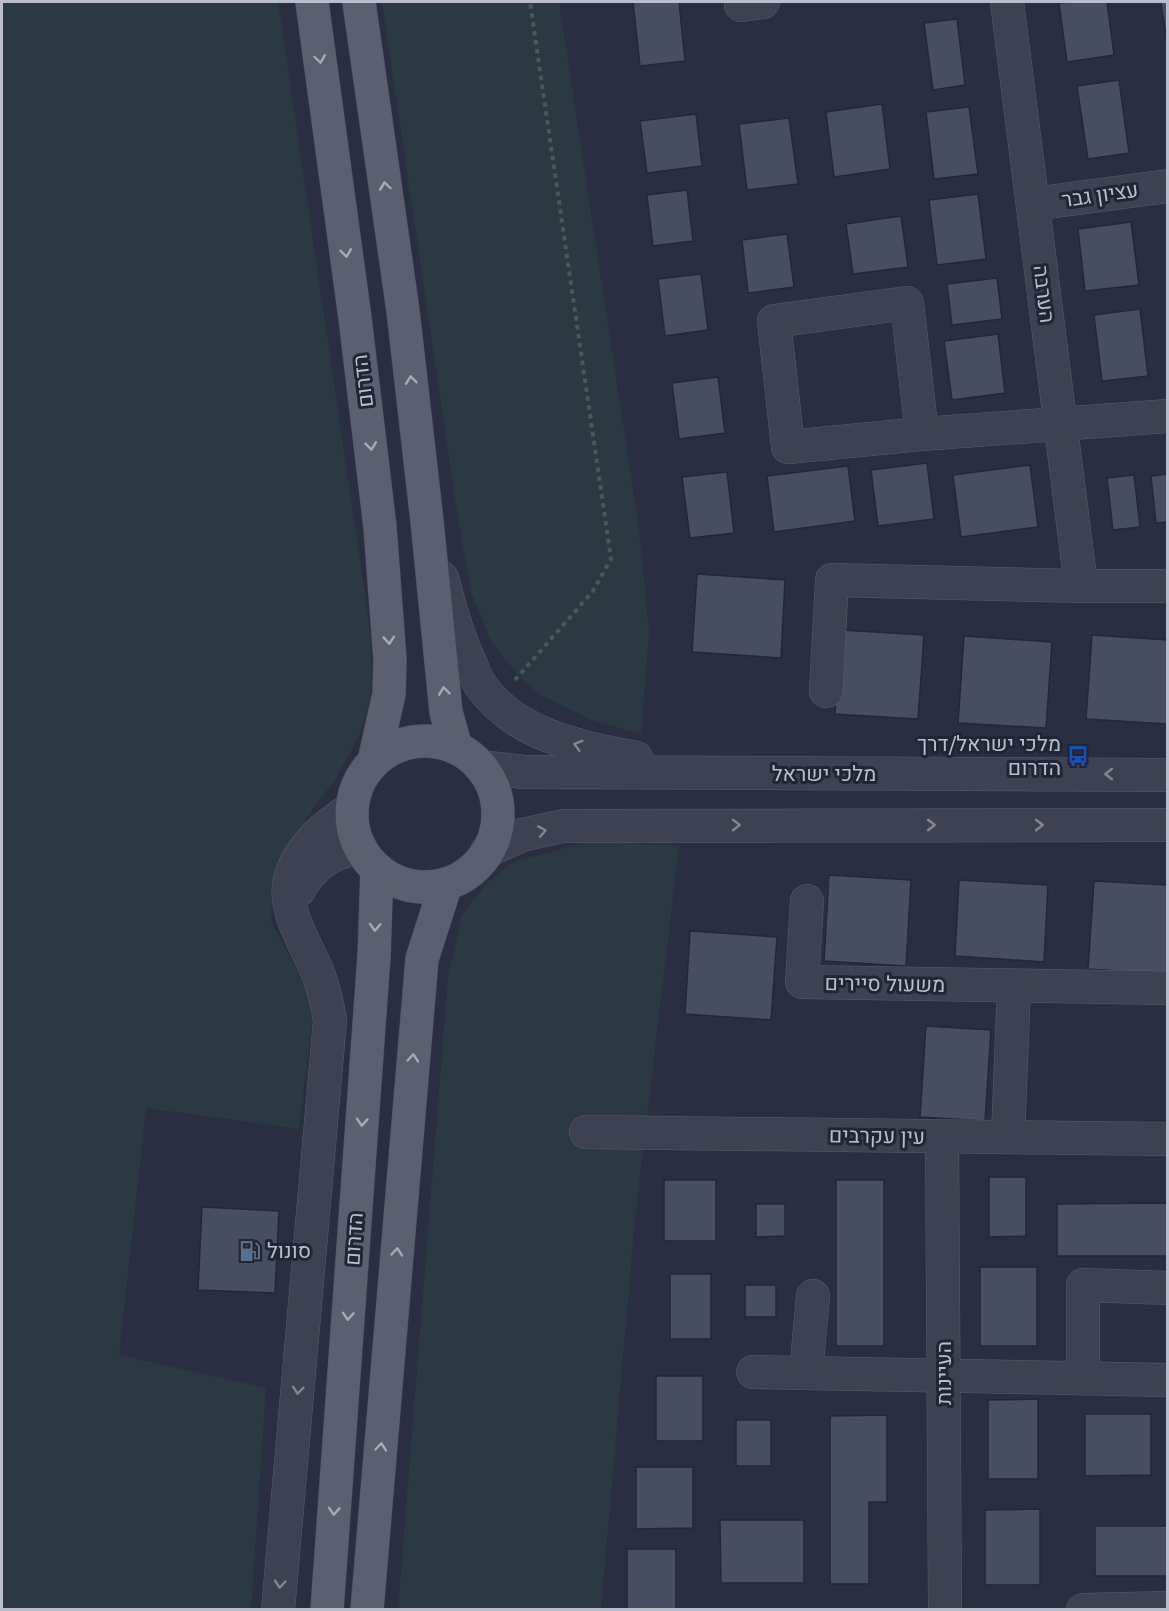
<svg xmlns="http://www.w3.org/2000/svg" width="1169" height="1611" viewBox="0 0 1169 1611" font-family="'Space Grotesk',Heebo,sans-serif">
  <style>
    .green { fill: #2b3a42 }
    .building { fill: #484e62; stroke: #232838; stroke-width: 1.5 }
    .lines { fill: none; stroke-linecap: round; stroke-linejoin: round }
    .minor-casing { stroke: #585c6b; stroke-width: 34 }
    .major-casing { stroke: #464a5a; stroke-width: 34 }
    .path { stroke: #49575f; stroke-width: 4; stroke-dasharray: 4.5 4.5; stroke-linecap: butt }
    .minor { stroke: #3d4151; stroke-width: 33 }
    .major { stroke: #5b6070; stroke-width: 33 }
    .oneway { stroke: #a7aab9 }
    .oneway2 { stroke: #828594 }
    .labels { text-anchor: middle; stroke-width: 6; stroke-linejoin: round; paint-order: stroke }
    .street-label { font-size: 21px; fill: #babdcb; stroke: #212636 }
    .poi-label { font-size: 21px; fill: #babdcb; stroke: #212636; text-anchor: end }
  </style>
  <rect width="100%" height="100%" fill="#292e41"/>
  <g class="green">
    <polygon points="2,2 278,2 369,622 372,667 371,696 363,725 356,742 336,778 308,815 281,876 271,909 272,925 297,969 308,995 312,1022 299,1129 146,1108 119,1355 266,1388 251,1609 2,1610"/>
    <polygon points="382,2 559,2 639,529 649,632 641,734 592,720 539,694 519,676 492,643 471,592 457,512"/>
    <polygon points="590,841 679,846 635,1218 601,1609 398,1610 448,978 462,915 488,882 511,863"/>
  </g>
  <g class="building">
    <polygon points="633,2 679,2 685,61 640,66"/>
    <polygon points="1071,2 1107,2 1114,55 1067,62 1059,3"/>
    <polygon points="1161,2 1168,2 1168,48"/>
    <polygon points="957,19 965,85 933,90 924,23"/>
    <polygon points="1119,80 1129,153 1088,159 1077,86"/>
    <polygon points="882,104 890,169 834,177 826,112"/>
    <polygon points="969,107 978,174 934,179 926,112"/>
    <polygon points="696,114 702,166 647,173 640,121"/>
    <polygon points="789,118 798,184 747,190 739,124"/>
    <polygon points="687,190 693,241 653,246 647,195"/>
    <polygon points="978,194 986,259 937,265 929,200"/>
    <polygon points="901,216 908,267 853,274 846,224"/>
    <polygon points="1131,222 1139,285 1085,291 1078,229"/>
    <polygon points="787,234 794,287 748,293 742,240"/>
    <polygon points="701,274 708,330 665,336 658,279"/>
    <polygon points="997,278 1002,319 952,325 947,284"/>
    <polygon points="1140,309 1148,376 1102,381 1094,315"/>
    <polygon points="998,334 1005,393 952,400 944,341"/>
    <polygon points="718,377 725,433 679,439 672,383"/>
    <polygon points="927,463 934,519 878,526 871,470"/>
    <polygon points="1030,465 1038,527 961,537 953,475"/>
    <polygon points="848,466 855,521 774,532 767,476"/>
    <polygon points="727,472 734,533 690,538 682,477"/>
    <polygon points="1168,474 1168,522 1156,523 1151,476"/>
    <polygon points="1134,475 1140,527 1113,530 1107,478"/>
    <polygon points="697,574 785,580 781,658 692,652"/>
    <polygon points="841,630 924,635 918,719 835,714"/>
    <polygon points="1092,635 1168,640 1168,724 1086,719"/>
    <polygon points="964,636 1052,642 1046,728 958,723"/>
    <polygon points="829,875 911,880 906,966 824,961"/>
    <polygon points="959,880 1048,885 1044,962 955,956"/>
    <polygon points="1094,881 1168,885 1168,974 1088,969"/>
    <polygon points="690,931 777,937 771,1020 685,1014"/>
    <polygon points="926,1026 991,1030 985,1121 920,1117"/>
    <polygon points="989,1177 1026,1177 1026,1236 989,1237"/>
    <rect x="664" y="1180" width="52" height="61"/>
    <rect x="836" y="1180" width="48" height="166"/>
    <polygon points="1168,1203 1168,1256 1057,1256 1057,1204"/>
    <polygon points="756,1204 785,1204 785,1236 756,1237"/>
    <polygon points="202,1207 279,1211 275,1293 198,1290"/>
    <rect x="980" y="1267" width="57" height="79"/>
    <rect x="670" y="1274" width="41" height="65"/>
    <rect x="745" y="1285" width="31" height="32"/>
    <rect x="656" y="1376" width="47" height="65"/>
    <polygon points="1038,1399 1038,1479 988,1479 988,1400"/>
    <polygon points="1085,1414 1151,1414 1151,1475 1085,1476"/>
    <polygon points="887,1415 887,1502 869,1502 869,1584 830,1584 830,1416"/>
    <rect x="736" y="1420" width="35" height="46"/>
    <polygon points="636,1467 693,1467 693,1528 636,1529"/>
    <polygon points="1040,1509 1040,1585 985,1585 985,1510"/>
    <polygon points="720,1520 804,1520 804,1583 721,1583"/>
    <rect x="1095" y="1526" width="73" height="50"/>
    <rect x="627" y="1549" width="49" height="61"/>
  </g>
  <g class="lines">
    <defs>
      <g id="minor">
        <polyline points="1007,2 1081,586"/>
        <polyline points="741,5 763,2"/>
        <polyline points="1033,204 1168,186"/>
        <polyline points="922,434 907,303 774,321 788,447 922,434 1168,416"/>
        <path d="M442 578C450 608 458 637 471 665 474 672 477 680 481 686 517 736 580 747 636 758"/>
        <polyline points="826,691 832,580 1081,586 1168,586"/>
        <polyline points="481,767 524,772 1168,775"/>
        <polyline points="487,851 522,835 563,826 1168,825"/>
        <path d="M299 890C313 864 331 853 360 847"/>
        <polyline points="807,901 802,982 1168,988"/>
        <polyline points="586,1132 1168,1139"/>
        <polyline points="942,1137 945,1610"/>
        <polyline points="1008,1137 1014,986"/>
        <polyline points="753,1372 1168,1380"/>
        <polyline points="806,1373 813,1296"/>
        <polyline points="1083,1378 1083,1285 1168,1288"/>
        <path d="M278 1610 330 1020C327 1003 324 987 317 971 292 915 267 886 319 833 329 824 341 816 352 808"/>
        <polyline points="1083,1610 1168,1608"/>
      </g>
      <g id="major">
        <polyline points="312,2 355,318 380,527 390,660 389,694 374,761"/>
        <polyline points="359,2 403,311 427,521 446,712 456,748"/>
        <circle cx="425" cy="814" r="73"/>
        <polyline points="327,1610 374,956 377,869"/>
        <polyline points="367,1610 422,959 446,884"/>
      </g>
    </defs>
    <use href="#minor" class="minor-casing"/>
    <use href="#major" class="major-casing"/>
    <polyline class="path" points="515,680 593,591 611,559 530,2"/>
    <use href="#minor" class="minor"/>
    <use href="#major" class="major"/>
  </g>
  <defs><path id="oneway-chevron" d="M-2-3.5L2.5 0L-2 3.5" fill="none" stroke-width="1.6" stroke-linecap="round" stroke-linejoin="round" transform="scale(1.5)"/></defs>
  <g class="oneway">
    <use href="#oneway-chevron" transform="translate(320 59) rotate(82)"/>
    <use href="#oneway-chevron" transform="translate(385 186) rotate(-98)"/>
    <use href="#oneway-chevron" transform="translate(346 253) rotate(82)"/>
    <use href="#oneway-chevron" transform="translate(411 380) rotate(-97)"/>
    <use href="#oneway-chevron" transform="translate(371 446) rotate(83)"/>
    <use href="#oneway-chevron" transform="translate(389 640) rotate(86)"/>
    <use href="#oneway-chevron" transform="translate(444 691) rotate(-97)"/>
    <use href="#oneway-chevron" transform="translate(375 927) rotate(93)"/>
    <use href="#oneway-chevron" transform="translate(413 1058) rotate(-85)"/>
    <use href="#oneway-chevron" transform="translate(362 1122) rotate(94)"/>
    <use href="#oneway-chevron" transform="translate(397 1252) rotate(-85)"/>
    <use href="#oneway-chevron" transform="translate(348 1316) rotate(94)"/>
    <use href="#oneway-chevron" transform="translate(381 1447) rotate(-85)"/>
    <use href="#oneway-chevron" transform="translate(334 1511) rotate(94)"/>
  </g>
  <g class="oneway2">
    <use href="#oneway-chevron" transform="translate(578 745) rotate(-164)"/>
    <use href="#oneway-chevron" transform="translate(1109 774) rotate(-180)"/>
    <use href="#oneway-chevron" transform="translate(736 825)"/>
    <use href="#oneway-chevron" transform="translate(931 825)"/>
    <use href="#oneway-chevron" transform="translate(1039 825)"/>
    <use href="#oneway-chevron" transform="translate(542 831) rotate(-11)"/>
    <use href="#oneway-chevron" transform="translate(298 1390) rotate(95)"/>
    <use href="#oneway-chevron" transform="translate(280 1584) rotate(95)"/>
  </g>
  <defs>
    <symbol id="bus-bare" viewBox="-9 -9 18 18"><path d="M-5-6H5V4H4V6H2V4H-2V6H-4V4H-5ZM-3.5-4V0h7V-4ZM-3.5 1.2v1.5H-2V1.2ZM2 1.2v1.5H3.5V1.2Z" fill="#1a4fb4" stroke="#212636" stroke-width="2.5" paint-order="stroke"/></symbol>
    <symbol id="fuel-bare" viewBox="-9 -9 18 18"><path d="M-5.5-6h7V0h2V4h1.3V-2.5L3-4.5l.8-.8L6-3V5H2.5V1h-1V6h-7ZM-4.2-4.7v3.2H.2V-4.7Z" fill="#5c6f8a" stroke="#212636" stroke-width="2.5" paint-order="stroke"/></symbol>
  </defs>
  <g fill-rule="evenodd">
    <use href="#bus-bare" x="1063" y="741" width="30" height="30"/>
    <use href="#fuel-bare" x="235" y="1236" width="30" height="30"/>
  </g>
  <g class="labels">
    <g class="street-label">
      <text transform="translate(1100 195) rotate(-8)" y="7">עציון גבר</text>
      <text transform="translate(1044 294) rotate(83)" y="7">הערבה</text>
      <text transform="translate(363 381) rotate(-97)" y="7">הדרום</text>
      <text x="824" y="781">מלכי ישראל</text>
      <text transform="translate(885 984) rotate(1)" y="7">משעול סיירים</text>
      <text transform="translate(877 1136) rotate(1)" y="7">עין עקרבים</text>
      <text transform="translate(354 1239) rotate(-86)" y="7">הדרום</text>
      <text transform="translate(944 1373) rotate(-90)" y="7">העיינות</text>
    </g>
    <g class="poi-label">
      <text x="1061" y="751">מלכי ישראל/דרך<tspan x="1061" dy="24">הדרום</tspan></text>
      <text x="267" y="1258" text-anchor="start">סונול</text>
    </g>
  </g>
  <rect width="1169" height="1611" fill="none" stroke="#babdcb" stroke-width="6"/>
</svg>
